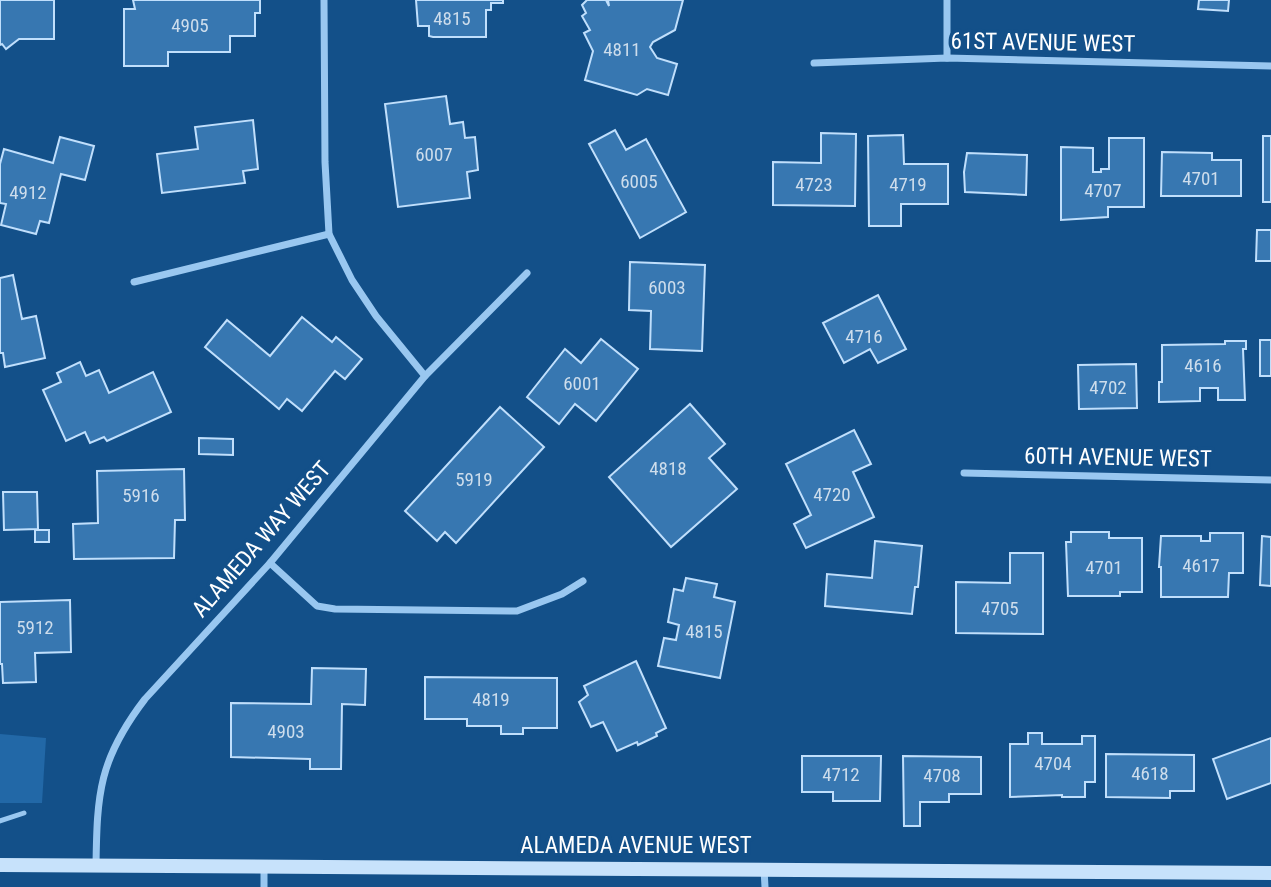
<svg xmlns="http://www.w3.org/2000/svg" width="1271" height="887" viewBox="0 0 1271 887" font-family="'Roboto Condensed',sans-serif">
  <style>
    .green { fill: #2268a7 }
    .building { fill: #3777b1; stroke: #c0dffc; stroke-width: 2 }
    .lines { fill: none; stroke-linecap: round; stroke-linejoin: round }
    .lane { stroke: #99c7f0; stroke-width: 5 }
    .street { stroke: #99c7f0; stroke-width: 7 }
    .secondary { stroke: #c7e2fb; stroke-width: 14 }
    .labels { text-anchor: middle; stroke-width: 7; stroke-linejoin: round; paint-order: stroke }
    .number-label { font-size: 19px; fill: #cdddec }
    .street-label { font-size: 23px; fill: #fff; stroke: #135089 }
  </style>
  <rect width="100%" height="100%" fill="#135089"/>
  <polygon class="green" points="0,734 46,738 42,803 0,803"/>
  <g class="building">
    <polygon points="0,0 54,0 54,39 19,39 6,49 2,44 0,45"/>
    <polygon points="133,0 260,0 260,13 255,13 255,36 230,36 230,52 168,52 168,66 124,66 124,9 135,9"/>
    <polygon points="416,0 503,0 503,3 491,3 491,10 486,10 486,37 433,37 429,36 429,26 418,26"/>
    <polygon points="587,0 606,0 609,6 608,0 683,0 675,30 653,42 650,47 657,58 677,64 668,95 647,89 637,95 585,80 593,51 584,33 590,30 582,16 586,13 582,5"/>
    <polygon points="1199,0 1229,0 1228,11 1198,9"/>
    <polygon points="446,96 450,124 463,122 465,138 475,137 478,170 467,172 470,198 398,207 385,104"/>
    <polygon points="253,120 258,169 243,171 245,183 162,193 157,154 198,149 195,127"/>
    <polygon points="615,130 626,150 646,139 686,212 640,238 589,144"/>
    <polygon points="821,133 856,134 855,206 773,205 773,162 821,163"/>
    <polygon points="903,135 904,164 948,164 948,204 901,204 901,226 869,226 868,136"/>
    <rect x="1263" y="136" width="8" height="66"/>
    <polygon points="60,137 94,146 85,180 61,174 49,223 40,221 36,234 1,225 6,204 0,203 0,164 4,149 53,163"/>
    <polygon points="1109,138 1144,138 1144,207 1108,207 1108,217 1061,220 1061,147 1093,148 1093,172 1101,172 1101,169 1109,169"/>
    <polygon points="1162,152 1212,153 1212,160 1241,160 1241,196 1161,196"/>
    <polygon points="967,153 1027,155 1026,195 965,192 964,172"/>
    <polygon points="1257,230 1271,230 1271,261 1256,261"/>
    <polygon points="630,262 705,265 702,351 650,349 651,311 629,310"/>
    <polygon points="13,275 22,319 36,316 45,358 5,367 3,353 0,353 0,278"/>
    <polygon points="878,295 906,349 878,363 870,349 844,363 823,323"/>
    <polygon points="302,317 332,342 336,337 362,359 345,379 335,371 302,411 287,399 279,409 205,347 227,320 270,356"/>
    <polygon points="601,339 638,369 596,421 575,404 559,424 527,397 565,349 581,363"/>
    <rect x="1260" y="340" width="11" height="36"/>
    <polygon points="1225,341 1246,341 1246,349 1243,349 1245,400 1218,400 1218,388 1200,388 1200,401 1159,402 1159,382 1162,382 1162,345 1225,344"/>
    <polygon points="80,362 86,376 99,370 109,393 153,372 171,412 107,441 104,437 90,443 85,432 66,441 43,390 61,382 57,373"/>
    <polygon points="1136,364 1137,408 1079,409 1078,365"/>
    <polygon points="690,404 725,444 709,458 737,489 671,547 609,477"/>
    <polygon points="500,407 544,447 456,543 445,532 437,541 405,511"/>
    <polygon points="854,430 871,464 853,472 874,517 806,548 794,524 811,515 786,464"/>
    <polygon points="199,438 233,439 233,455 199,454"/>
    <polygon points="184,469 185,520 175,520 174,558 74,559 73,524 98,523 97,471"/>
    <polygon points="3,492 37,492 38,529 4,530"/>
    <rect x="35" y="530" width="14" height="12"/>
    <polygon points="1071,532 1109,532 1109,538 1142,538 1142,592 1120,592 1120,596 1068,596 1066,542 1071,542"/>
    <polygon points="1210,533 1243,533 1243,573 1229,573 1228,597 1161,597 1161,567 1159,567 1161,536 1201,536 1201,541 1210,541"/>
    <polygon points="1262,536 1271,537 1271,586 1260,585"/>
    <polygon points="875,541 922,546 918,587 915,587 912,614 825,606 827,574 872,578"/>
    <polygon points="1010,553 1043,553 1043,634 956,633 956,582 1010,583"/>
    <polygon points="686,578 717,584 714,597 735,602 720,678 658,666 664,638 676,640 679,625 668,622 674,589 683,591"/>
    <polygon points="70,600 71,652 35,653 36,682 3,683 2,664 0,664 0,602"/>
    <polygon points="636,661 666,728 656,733 657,736 638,745 637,742 617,751 603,722 591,727 579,702 588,695 584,686"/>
    <polygon points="312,668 366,669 365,705 342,704 341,769 310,769 310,759 231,757 231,703 311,704"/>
    <polygon points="425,677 557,678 557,728 523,728 523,734 501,734 501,726 467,726 467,719 425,719"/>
    <polygon points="1028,733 1042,733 1042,744 1082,744 1082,736 1095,736 1095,782 1085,782 1085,797 1062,797 1062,795 1010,797 1010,744 1028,744"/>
    <polygon points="1271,738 1271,783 1227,799 1213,759"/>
    <polygon points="1106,754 1194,755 1194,791 1170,791 1170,798 1106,797"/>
    <polygon points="802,756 881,756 880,801 833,801 833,792 802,792"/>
    <polygon points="903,756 981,757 981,794 949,794 949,802 920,802 920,826 904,826"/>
  </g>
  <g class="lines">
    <polyline class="lane" points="0,821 24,813"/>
    <g class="street">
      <polyline points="324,0 325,162 329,234 352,280 376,316 425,376"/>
      <polyline points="947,58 947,0"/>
      <polyline points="814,63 947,58 1271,66"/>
      <polyline points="134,282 329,234"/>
      <polyline points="964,473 1271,480"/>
      <polyline points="270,563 317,606 335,609 517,611 562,594 583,581"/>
      <path d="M96 866C97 793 99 759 145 699L270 563 425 376 527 273"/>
      <polyline points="264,867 264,887"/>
      <polyline points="764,869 765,887"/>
    </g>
    <polyline class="secondary" points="0,865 1271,873"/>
  </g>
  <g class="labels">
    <g class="number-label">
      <text x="452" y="25">4815</text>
      <text x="190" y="32">4905</text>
      <text x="622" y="56">4811</text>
      <text x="434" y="161">6007</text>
      <text x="1201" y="185">4701</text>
      <text x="639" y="188">6005</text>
      <text x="814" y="191">4723</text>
      <text x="908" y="191">4719</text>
      <text x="1103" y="197">4707</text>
      <text x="28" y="199">4912</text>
      <text x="667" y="294">6003</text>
      <text x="864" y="343">4716</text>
      <text x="1203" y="372">4616</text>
      <text x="582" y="390">6001</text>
      <text x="1108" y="394">4702</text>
      <text x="668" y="475">4818</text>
      <text x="474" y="486">5919</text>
      <text x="832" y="501">4720</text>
      <text x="141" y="502">5916</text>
      <text x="1201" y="572">4617</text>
      <text x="1104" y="574">4701</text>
      <text x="1000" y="615">4705</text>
      <text x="35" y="634">5912</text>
      <text x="704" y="638">4815</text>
      <text x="491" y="706">4819</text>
      <text x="286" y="738">4903</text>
      <text x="1053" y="770">4704</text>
      <text x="1150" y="780">4618</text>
      <text x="841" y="781">4712</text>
      <text x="942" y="782">4708</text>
    </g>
    <g class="street-label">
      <text transform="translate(1043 42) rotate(1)" y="8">61ST AVENUE WEST</text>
      <text transform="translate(1118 457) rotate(1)" y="8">60TH AVENUE WEST</text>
      <text transform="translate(261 539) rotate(-49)" y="8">ALAMEDA WAY WEST</text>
      <text x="636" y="853">ALAMEDA AVENUE WEST</text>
    </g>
  </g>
</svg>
